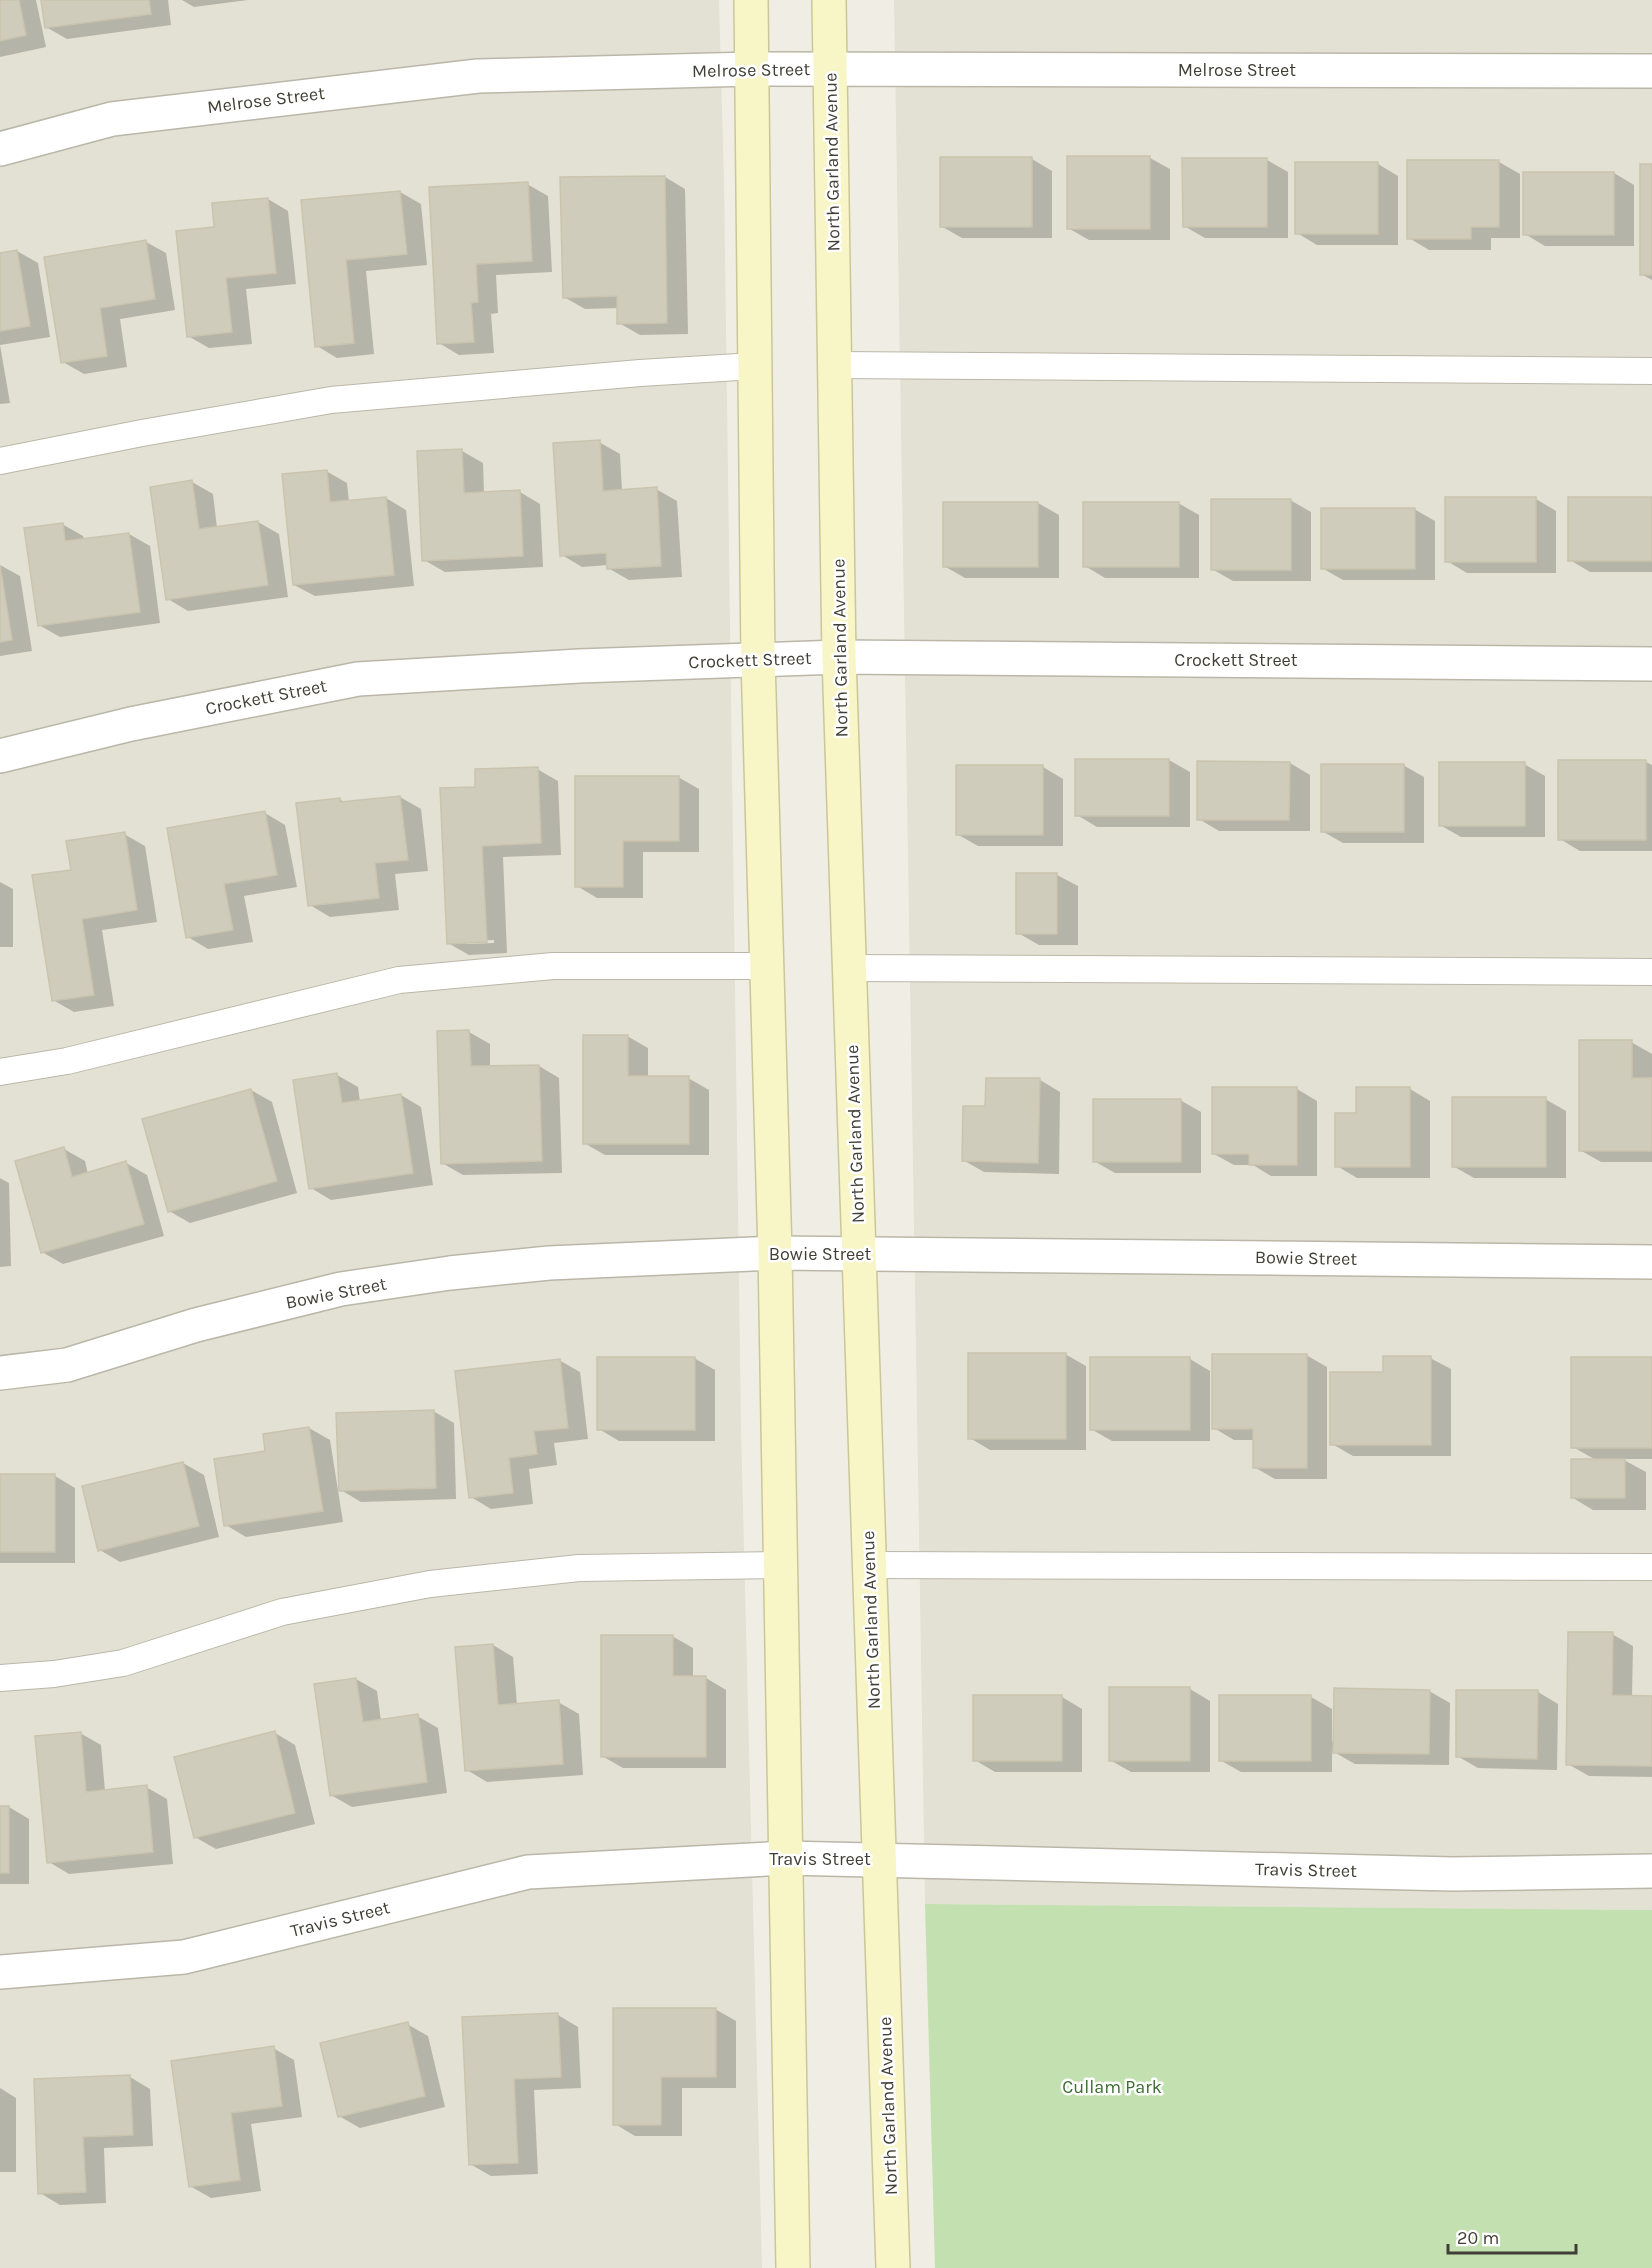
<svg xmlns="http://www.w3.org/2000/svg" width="1652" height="2268" viewBox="0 0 1652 2268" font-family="Karla,sans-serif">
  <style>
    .residential { fill: #e3e1d3 }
    .green { fill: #c3e0b1 }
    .shadow { fill: #0003; fill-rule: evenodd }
    .building { fill: #d0ccbb; stroke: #cac4af; stroke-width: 1.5 }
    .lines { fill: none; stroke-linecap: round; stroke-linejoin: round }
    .service-casing { stroke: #bab7a8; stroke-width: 28 }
    .minor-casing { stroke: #bab7a8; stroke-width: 36 }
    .tertiary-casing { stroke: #bab7a8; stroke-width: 36 }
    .secondary-casing { stroke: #cbc698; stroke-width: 36 }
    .service { stroke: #fff; stroke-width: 26 }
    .minor { stroke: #fff; stroke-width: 33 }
    .tertiary { stroke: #fff; stroke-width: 33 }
    .secondary { stroke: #f8f5c7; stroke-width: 33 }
    .labels { text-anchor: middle; stroke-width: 5; stroke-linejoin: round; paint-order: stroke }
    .street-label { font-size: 18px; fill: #413f35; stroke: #fff }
    .park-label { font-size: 18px; fill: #3c6c30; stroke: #fff }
  </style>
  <rect width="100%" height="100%" fill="#f0eee4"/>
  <g class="residential">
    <polygon points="0,0 719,0 724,181 741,1427 762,2268 0,2268"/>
    <polygon points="894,0 1652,0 1652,1910 925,1904"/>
  </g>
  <polygon class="green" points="925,1904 1652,1910 1652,2268 935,2268"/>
  <g class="shadow">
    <polygon points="0,0 36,0 46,47 0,57"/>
    <polygon points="43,0 168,0 171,25 67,39 46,27"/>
    <polygon points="182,0 248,0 194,7"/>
    <polygon points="1150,158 1170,169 1170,240 1089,240 1068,228"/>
    <polygon points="1032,159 1052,171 1052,238 962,238 941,226"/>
    <polygon points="1267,160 1288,172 1288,238 1205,238 1184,226"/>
    <polygon points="1499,162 1520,174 1520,238 1491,238 1491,250 1429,250 1409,238"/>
    <polygon points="1378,164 1398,176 1398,245 1317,245 1297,233"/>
    <polygon points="1652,165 1652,280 1641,274"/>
    <polygon points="1614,173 1634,185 1634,246 1545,246 1525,234"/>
    <polygon points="665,177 685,189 688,334 640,335 619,323 619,308 585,309 564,297"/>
    <polygon points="527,184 548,196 552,272 496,275 498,313 491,314 494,353 459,355 439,343 431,189"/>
    <polygon points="400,192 421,204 427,265 366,271 374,354 337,358 317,346 303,202"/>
    <polygon points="268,199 288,211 296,284 246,289 252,344 209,348 188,336"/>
    <polygon points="146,242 166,253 175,310 120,319 127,367 84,374 63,362 45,258"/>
    <polygon points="17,251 38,263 50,337 0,345 10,403 0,404 0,254"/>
    <polygon points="599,442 620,454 622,491 656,489 677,501 682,577 629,580 608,568 608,565 582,567 562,555"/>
    <polygon points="462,451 483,463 484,494 520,492 540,504 543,567 445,572 424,560"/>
    <polygon points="326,471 347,483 349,502 386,498 406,510 414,586 315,596 294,585"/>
    <polygon points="192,482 213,494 217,528 258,522 279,534 288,597 188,611 168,599"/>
    <polygon points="1536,499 1556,511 1556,573 1467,573 1447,561"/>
    <polygon points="1652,499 1652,572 1590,572 1570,560"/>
    <polygon points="1290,500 1311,512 1311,581 1233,581 1212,569"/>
    <polygon points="944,503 1038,503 1059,515 1059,578 965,578 944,566"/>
    <polygon points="1178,503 1199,515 1199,578 1105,578 1085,566"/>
    <polygon points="1414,509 1435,521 1435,580 1343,580 1322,568"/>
    <polygon points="62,524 83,536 84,540 129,534 150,546 160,623 60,637 39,625"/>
    <polygon points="0,565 20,576 32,651 0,656"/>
    <polygon points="1169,760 1190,772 1190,827 1097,827 1077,815"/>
    <polygon points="1646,762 1652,765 1652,851 1580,851 1560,839"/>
    <polygon points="1290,763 1310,775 1310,831 1219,831 1199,819"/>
    <polygon points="1524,764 1545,776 1545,837 1461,837 1440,825"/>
    <polygon points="1403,765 1424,777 1424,843 1343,843 1322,831"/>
    <polygon points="1043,767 1063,779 1063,846 978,846 957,834"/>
    <path d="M537 769 558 781 561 855 503 857 507 953 469 955 448 943 477 789ZM494 940V943L466 944V941Z"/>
    <polygon points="678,777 699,789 699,852 643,852 643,898 597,898 577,886"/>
    <polygon points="400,797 421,809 428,871 395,874 399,910 330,917 310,905 339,799 346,803"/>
    <polygon points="265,813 285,825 297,887 244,896 253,942 208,949 188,937"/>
    <polygon points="124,834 145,846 157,922 102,930 114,1006 74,1012 53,1000 73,871"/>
    <polygon points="1018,875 1057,875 1078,886 1078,945 1039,945 1018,933"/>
    <polygon points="0,882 13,889 13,947 0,947"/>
    <polygon points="469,1032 490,1044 490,1067 539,1066 559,1078 562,1173 463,1175 442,1163"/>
    <polygon points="627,1036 648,1048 648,1078 688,1078 709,1090 709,1155 605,1155 584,1143"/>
    <polygon points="1631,1042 1652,1054 1652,1162 1601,1162 1580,1150"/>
    <polygon points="337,1075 358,1087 360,1102 401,1095 421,1107 433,1185 331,1200 311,1188"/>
    <polygon points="1040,1080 1060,1092 1059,1174 984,1172 963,1160 986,1108"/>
    <polygon points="1297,1089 1317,1101 1317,1176 1271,1176 1253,1165 1234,1165 1214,1154"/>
    <polygon points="1410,1089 1430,1101 1430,1178 1357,1178 1337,1166 1357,1114"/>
    <polygon points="251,1090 272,1102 297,1193 190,1223 169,1211"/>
    <polygon points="1545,1099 1566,1111 1566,1178 1474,1178 1453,1166"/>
    <polygon points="1180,1100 1201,1112 1201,1173 1115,1173 1094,1161"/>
    <polygon points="64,1149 85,1161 88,1174 126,1163 147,1175 164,1236 63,1264 42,1252"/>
    <polygon points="0,1178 9,1183 11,1266 0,1267"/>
    <polygon points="1065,1354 1086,1366 1086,1450 990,1450 970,1438"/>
    <polygon points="1306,1355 1327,1367 1327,1479 1275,1479 1254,1467 1254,1440 1234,1440 1214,1428"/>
    <polygon points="694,1358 715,1370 715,1441 619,1441 599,1429"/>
    <polygon points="1430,1358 1451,1369 1451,1456 1353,1456 1332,1444"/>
    <polygon points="1190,1359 1210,1371 1210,1441 1112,1441 1091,1429"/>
    <polygon points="1652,1359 1652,1459 1622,1459 1646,1472 1646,1510 1593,1510 1573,1498 1596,1460 1573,1447"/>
    <polygon points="559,1360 580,1372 588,1439 554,1443 557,1465 529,1469 533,1504 491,1509 471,1497"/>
    <polygon points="433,1411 454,1423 456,1499 361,1502 341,1490"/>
    <polygon points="309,1428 330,1440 343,1522 246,1537 226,1525 267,1452"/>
    <polygon points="183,1463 204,1475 219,1537 120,1562 100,1550"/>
    <polygon points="0,1476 55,1476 75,1488 75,1563 0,1563"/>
    <polygon points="1612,1634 1633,1646 1632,1697 1652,1697 1652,1777 1589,1776 1568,1764"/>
    <polygon points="672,1636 693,1648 693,1678 706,1678 726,1690 726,1768 623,1768 602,1756"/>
    <polygon points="493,1645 513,1657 517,1705 558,1702 579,1714 583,1775 487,1782 467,1770"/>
    <polygon points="356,1679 377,1691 381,1721 417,1716 438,1728 447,1793 352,1807 331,1795"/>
    <polygon points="1190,1689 1210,1701 1210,1772 1131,1772 1110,1760"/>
    <polygon points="1429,1691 1450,1703 1449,1765 1355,1764 1332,1751 1332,1772 1241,1772 1220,1760 1311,1697 1332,1709 1332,1742 1334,1742"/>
    <polygon points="1538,1692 1558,1704 1557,1770 1478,1768 1457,1756"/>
    <polygon points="1062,1697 1082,1709 1082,1772 995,1772 975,1760"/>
    <polygon points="80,1733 101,1745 105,1791 146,1787 167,1799 173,1864 69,1874 49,1862"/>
    <polygon points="275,1733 295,1745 315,1824 216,1849 195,1837"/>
    <polygon points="0,1807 9,1807 29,1819 29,1884 0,1884"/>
    <polygon points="715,2009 736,2021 736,2088 682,2088 682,2136 635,2136 615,2124"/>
    <polygon points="558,2015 578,2027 581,2088 534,2090 538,2174 491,2176 470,2164 464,2019"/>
    <polygon points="407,2024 428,2036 445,2107 360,2128 339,2116"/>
    <polygon points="273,2048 294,2060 302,2117 251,2124 261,2191 211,2198 190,2186 173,2062"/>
    <polygon points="130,2077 150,2089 153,2146 104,2148 106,2203 60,2205 40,2193"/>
    <polygon points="0,2088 16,2098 16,2172 0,2172"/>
  </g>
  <g class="building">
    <polygon points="0,0 19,0 26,35 0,41"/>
    <polygon points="41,0 149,0 151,14 45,28"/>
    <rect x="1067" y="156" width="83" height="73"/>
    <rect x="940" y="157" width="92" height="70"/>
    <polygon points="1182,158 1267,158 1267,227 1183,227"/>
    <polygon points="1407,160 1499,160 1499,227 1471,227 1471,239 1407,239"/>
    <rect x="1295" y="162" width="83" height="72"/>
    <rect x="1640" y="164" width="12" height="111"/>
    <rect x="1523" y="172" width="91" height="63"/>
    <polygon points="665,176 667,323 617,324 617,296 563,298 560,177"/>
    <polygon points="528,182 532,261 476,264 478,302 471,303 474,342 437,344 429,187"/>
    <polygon points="400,191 407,254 346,260 354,343 315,347 301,200"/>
    <polygon points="268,198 276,273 226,278 232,332 187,337 176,231 214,227 212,203"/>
    <polygon points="146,240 155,299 100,308 107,356 61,363 44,257"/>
    <polygon points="17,250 30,326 0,331 0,253"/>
    <polygon points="600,440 603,491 657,487 661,566 607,569 606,553 560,556 553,443"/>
    <polygon points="462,449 464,493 520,490 523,556 422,561 417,451"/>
    <polygon points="327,470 330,502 386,497 394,575 293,585 282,474"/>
    <polygon points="192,480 199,529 258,521 268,585 166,600 150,487"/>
    <rect x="1445" y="497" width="91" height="65"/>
    <rect x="1568" y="497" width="84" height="64"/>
    <rect x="1211" y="499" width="80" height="71"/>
    <rect x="943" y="502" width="95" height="65"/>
    <rect x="1083" y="502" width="96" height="65"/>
    <rect x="1321" y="508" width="94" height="61"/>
    <polygon points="63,523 65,541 129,533 140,612 38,626 24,528"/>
    <polygon points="0,565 12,640 0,642"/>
    <rect x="1075" y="759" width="94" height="57"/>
    <rect x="1558" y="760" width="88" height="80"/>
    <polygon points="1197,761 1290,762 1289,820 1197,820"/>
    <rect x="1439" y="762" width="86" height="64"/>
    <rect x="1321" y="764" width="83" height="68"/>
    <rect x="956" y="765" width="87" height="70"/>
    <polygon points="538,767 541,843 482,846 487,942 447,944 440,788 475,787 475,769"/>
    <polygon points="575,776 679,776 679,841 623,841 623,887 575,887"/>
    <polygon points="400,796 408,860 375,863 379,898 308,906 296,803 340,798 340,802"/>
    <polygon points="265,811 277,875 224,884 233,930 186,938 167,828"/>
    <polygon points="125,832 137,910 82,919 94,995 52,1001 32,875 71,870 66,841"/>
    <rect x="1016" y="873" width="41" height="61"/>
    <polygon points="469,1030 471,1066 539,1065 542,1161 441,1164 437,1031"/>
    <polygon points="583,1035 628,1035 628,1076 689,1076 689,1144 583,1144"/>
    <polygon points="1579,1040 1632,1040 1632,1078 1652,1078 1652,1151 1579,1151"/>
    <polygon points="337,1073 342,1103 401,1094 413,1173 309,1189 293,1080"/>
    <polygon points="986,1078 1040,1078 1038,1163 962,1161 963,1106 985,1106"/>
    <polygon points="1212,1087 1297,1087 1297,1165 1249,1165 1249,1154 1212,1154"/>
    <polygon points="1356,1087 1410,1087 1410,1167 1335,1167 1335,1113 1356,1113"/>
    <polygon points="251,1089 277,1181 168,1212 142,1119"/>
    <rect x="1452" y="1097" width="94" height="70"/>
    <rect x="1093" y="1099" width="88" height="63"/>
    <polygon points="64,1147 72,1177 126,1161 144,1224 41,1253 15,1161"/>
    <rect x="968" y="1353" width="98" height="86"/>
    <polygon points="1212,1354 1307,1354 1307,1468 1253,1468 1253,1429 1212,1429"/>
    <polygon points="1383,1356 1431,1356 1431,1445 1330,1445 1330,1372 1383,1372"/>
    <rect x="597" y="1357" width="98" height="73"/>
    <rect x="1090" y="1357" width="100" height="73"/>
    <rect x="1571" y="1357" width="81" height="91"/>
    <polygon points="560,1359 568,1428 534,1431 537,1454 509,1458 513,1493 469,1498 455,1371"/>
    <polygon points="434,1410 436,1488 339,1491 336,1413"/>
    <polygon points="309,1427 323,1511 224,1526 214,1459 265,1451 263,1434"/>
    <rect x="1571" y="1459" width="54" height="39"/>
    <polygon points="183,1462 199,1526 98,1551 82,1486"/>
    <rect x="0" y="1474" width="55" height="78"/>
    <polygon points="1568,1632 1613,1632 1612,1695 1652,1696 1652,1766 1566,1765"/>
    <polygon points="601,1635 673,1635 673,1676 706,1676 706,1757 601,1757"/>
    <polygon points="493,1644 498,1705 559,1700 563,1764 465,1771 455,1647"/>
    <polygon points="356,1678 363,1722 418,1714 427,1782 330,1796 314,1684"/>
    <rect x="1109" y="1687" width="81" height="74"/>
    <polygon points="1334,1688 1430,1690 1429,1754 1333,1753"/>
    <polygon points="1456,1690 1538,1690 1537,1759 1456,1757"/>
    <rect x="973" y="1695" width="89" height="66"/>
    <rect x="1219" y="1695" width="92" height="66"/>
    <polygon points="275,1731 295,1813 194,1838 174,1757"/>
    <polygon points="81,1732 86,1792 147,1785 153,1852 47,1863 35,1736"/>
    <rect x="0" y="1806" width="9" height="67"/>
    <polygon points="613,2008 716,2008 716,2077 661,2077 661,2125 613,2125"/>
    <polygon points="558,2013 561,2077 514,2079 518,2163 469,2165 462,2017"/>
    <polygon points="408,2022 425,2096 338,2117 320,2043"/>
    <polygon points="274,2046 282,2106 231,2113 240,2180 189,2187 171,2061"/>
    <polygon points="130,2075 133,2135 83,2137 86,2192 38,2194 34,2079"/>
  </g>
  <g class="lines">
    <defs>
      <g id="service">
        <polyline points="835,365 1652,371"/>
        <polyline points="0,461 142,433 331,400 640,373 755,366"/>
        <polyline points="849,968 1652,972"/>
        <polyline points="0,1072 67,1061 399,980 553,966 767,966"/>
        <polyline points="869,1565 1652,1567"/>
        <polyline points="0,1678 54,1674 123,1663 282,1612 430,1584 579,1568 780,1565"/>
      </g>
      <g id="minor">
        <polyline points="0,149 112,119 478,76 752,69 1652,71"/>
        <polyline points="0,756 131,724 358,679 579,666 839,657 1652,664"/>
        <polyline points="0,1373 67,1365 196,1325 341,1289 450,1273 549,1263 775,1253 1652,1262"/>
      </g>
      <polyline id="tertiary" points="0,1972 184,1957 528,1872 786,1858 1452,1874 1652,1871"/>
      <g id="secondary">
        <polyline points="751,0 758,659 775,1253 793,2268"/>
        <polyline points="829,0 839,657 893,2268"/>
      </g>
    </defs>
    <use href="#service" class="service-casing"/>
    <use href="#minor" class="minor-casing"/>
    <use href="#tertiary" class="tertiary-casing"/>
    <use href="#secondary" class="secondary-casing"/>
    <use href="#service" class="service"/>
    <use href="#minor" class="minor"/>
    <use href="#tertiary" class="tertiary"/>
    <use href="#secondary" class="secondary"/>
  </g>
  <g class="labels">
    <g class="street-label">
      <text transform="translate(751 70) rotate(-1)" y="6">Melrose Street</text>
      <text x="1237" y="76">Melrose Street</text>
      <text transform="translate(266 100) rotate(-7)" y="6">Melrose Street</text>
      <text transform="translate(832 162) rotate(-91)" y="6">North Garland Avenue</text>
      <text transform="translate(840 648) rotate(-91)" y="6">North Garland Avenue</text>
      <text transform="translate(750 660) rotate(-2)" y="6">Crockett Street</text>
      <text x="1236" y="666">Crockett Street</text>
      <text transform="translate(266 697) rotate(-11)" y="6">Crockett Street</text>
      <text transform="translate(855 1134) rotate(-92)" y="6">North Garland Avenue</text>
      <text x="820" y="1260">Bowie Street</text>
      <text transform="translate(1306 1258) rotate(1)" y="6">Bowie Street</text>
      <text transform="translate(336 1293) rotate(-11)" y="6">Bowie Street</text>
      <text transform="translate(871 1620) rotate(-92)" y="6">North Garland Avenue</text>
      <text x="820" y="1865">Travis Street</text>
      <text transform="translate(1306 1870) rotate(1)" y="6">Travis Street</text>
      <text transform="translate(340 1919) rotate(-14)" y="6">Travis Street</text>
      <text transform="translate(888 2106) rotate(-92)" y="6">North Garland Avenue</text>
    </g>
    <g class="park-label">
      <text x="1112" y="2093">Cullam Park</text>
    </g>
  </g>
  <path d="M1448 2244v9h128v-9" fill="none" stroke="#413f35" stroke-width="3"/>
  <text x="1457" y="2244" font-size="18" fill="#413f35" stroke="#ffffff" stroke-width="4.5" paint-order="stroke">20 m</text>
</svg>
